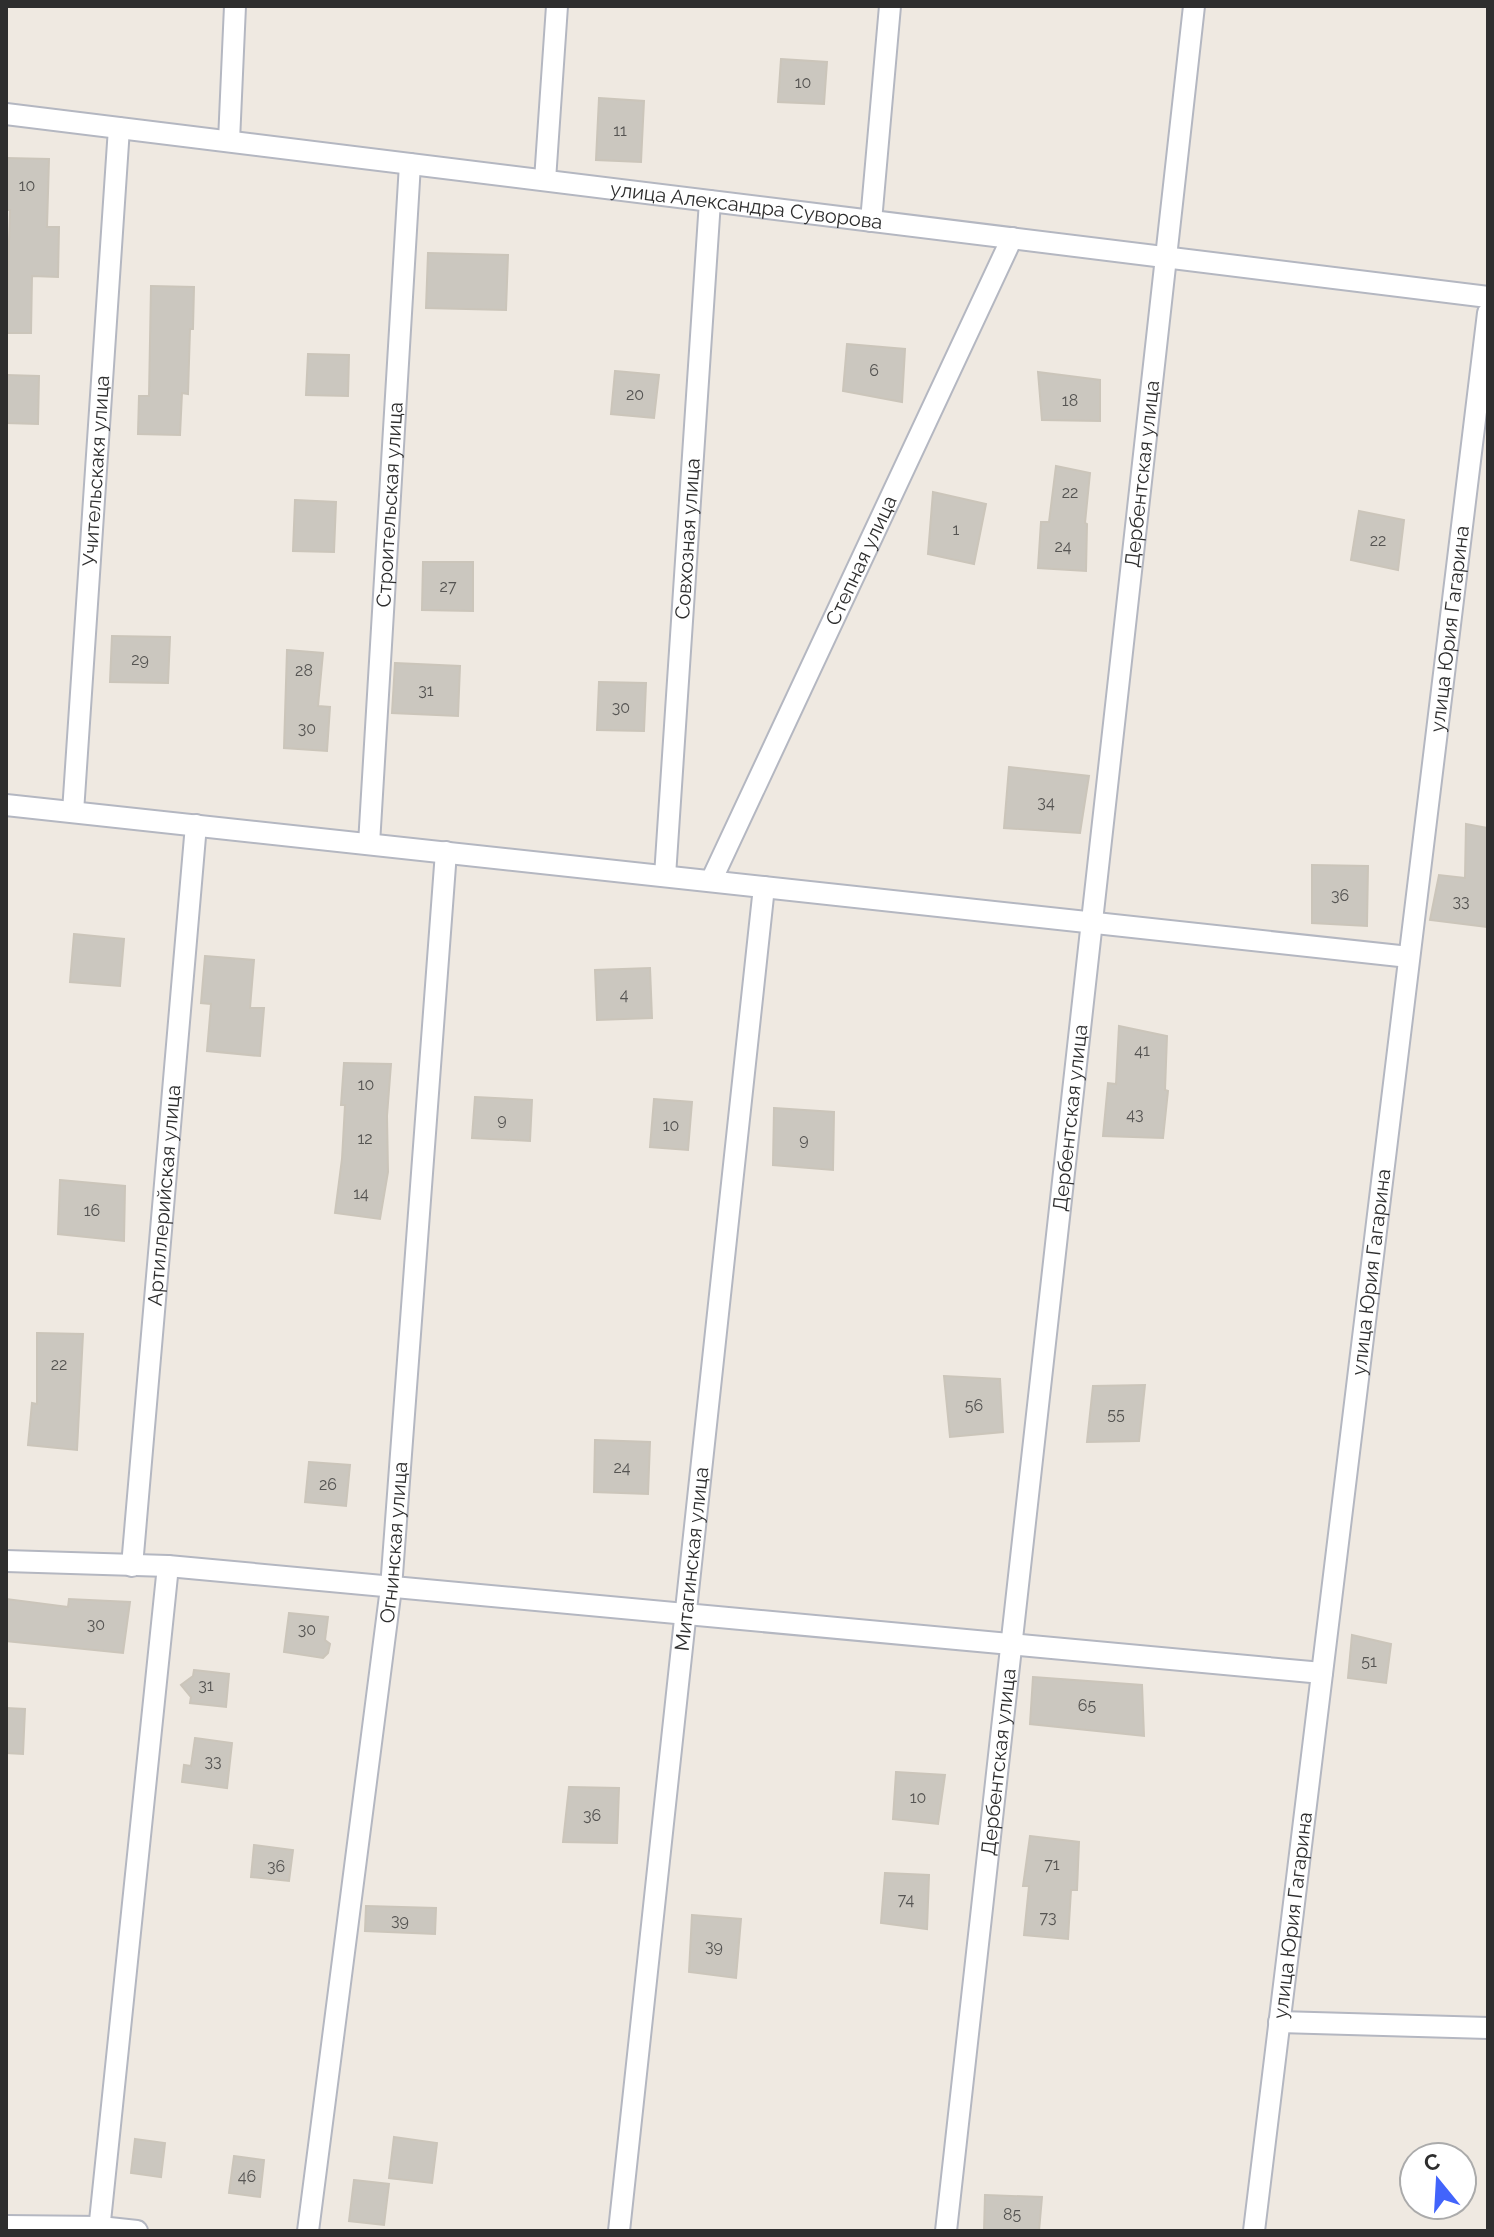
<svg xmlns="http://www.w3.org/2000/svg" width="1494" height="2237" viewBox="0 0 1494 2237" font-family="Raleway,sans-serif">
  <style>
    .building { fill: #cbc7bf; stroke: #cbc5ba; stroke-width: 2 }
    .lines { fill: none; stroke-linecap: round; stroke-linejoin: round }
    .minor-casing { stroke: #b4b7c1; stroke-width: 24 }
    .minor { stroke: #fff; stroke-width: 20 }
    .labels { text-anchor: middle; stroke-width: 6; stroke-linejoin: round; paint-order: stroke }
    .number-label { font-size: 16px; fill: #555452 }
    .street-label { font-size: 20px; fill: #2e2e2e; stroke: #fff }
  </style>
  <rect width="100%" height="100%" fill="#efe9e1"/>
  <g class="building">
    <polygon points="781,59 827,62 824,104 778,102"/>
    <polygon points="599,98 644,101 641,162 596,160"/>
    <polygon points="6,158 49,159 47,227 59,227 58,277 32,276 31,333 6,333 10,210 6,210"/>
    <polygon points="428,253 508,255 506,310 426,308"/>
    <polygon points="151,286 194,287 193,329 190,329 188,394 182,393 180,435 138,434 139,396 149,396"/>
    <polygon points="847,344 905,349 902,402 843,391"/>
    <polygon points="308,354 349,355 348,396 306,395"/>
    <polygon points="615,371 659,375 654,418 611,414"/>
    <polygon points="1038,372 1100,380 1100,421 1042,420"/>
    <polygon points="6,375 39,376 38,424 6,423"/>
    <polygon points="1056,466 1090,473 1085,523 1087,524 1086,571 1038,568 1041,522 1049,522"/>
    <polygon points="933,492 986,504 974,564 928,554"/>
    <polygon points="295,500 336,502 334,552 293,551"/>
    <polygon points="1359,511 1404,520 1398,570 1351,560"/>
    <polygon points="423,562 473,562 473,611 422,610"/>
    <polygon points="112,636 170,637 168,683 110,682"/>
    <polygon points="287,650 323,653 318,706 330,707 327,751 284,748"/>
    <polygon points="395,663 460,666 458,716 392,713"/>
    <polygon points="599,682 646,683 644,731 597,730"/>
    <polygon points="1009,767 1089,776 1080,833 1004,828"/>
    <polygon points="1466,824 1488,828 1488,927 1430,920 1439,875 1465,878"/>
    <polygon points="1312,865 1368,866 1367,926 1312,923"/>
    <polygon points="74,934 124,939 120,986 70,982"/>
    <polygon points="205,956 254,960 250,1008 264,1008 260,1056 207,1051 211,1004 201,1003"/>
    <polygon points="650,968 652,1018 597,1020 595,970"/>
    <polygon points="1119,1026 1167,1036 1165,1090 1168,1091 1163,1138 1103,1136 1108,1083 1116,1084"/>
    <polygon points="344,1063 391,1064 387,1116 388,1172 380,1219 335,1213 342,1159 345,1105 341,1105"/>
    <polygon points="475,1097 532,1100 530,1141 472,1138"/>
    <polygon points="654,1099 692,1102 688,1150 650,1147"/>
    <polygon points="774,1108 834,1112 833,1170 773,1165"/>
    <polygon points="60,1180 125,1186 124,1241 58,1234"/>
    <polygon points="37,1333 83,1334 77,1450 28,1445 32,1403 37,1404"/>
    <polygon points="944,1376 1000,1379 1003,1432 950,1437"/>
    <polygon points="1145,1385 1139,1441 1087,1442 1093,1386"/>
    <polygon points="595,1440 650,1442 648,1494 594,1492"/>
    <polygon points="309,1462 350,1465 346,1506 305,1502"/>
    <polygon points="6,1599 68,1607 69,1599 130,1602 123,1653 6,1641"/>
    <polygon points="289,1613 328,1617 325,1640 330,1644 328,1653 323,1658 284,1652"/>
    <polygon points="1352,1635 1391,1644 1386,1683 1348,1678"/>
    <polygon points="194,1670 229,1674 226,1707 190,1703 191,1697 181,1685 193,1676"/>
    <polygon points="1033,1677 1142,1685 1144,1736 1030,1724"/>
    <polygon points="6,1708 25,1709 23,1754 6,1753"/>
    <polygon points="195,1738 232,1743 227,1788 182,1782 184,1765 191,1766"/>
    <polygon points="896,1772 945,1775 938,1824 893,1819"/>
    <polygon points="569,1787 619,1788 617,1843 563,1842"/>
    <polygon points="1030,1836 1079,1842 1077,1890 1071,1890 1068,1939 1024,1935 1029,1886 1023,1886"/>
    <polygon points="254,1845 293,1850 289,1881 251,1877"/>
    <polygon points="885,1873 929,1875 927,1929 881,1923"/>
    <polygon points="366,1906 436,1908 435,1934 365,1931"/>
    <polygon points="692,1915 741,1919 736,1978 689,1972"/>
    <polygon points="394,2137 437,2143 432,2183 389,2178"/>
    <polygon points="135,2139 165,2143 161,2177 131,2173"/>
    <polygon points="234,2156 264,2160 260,2197 229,2193"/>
    <polygon points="354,2180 389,2184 384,2225 349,2221"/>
    <polygon points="985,2195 1042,2197 1039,2231 984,2231"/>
  </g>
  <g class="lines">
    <defs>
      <g id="minor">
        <path id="s1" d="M6 114 1488 297"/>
        <polyline points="229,141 235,6"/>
        <polyline points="545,180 557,6"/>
        <polyline points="871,221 890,6"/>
        <polyline points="6,805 1409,957"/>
        <path id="s2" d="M73 812 119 128"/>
        <path id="s3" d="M369 844 410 164"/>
        <path id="s4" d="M665 876 710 201"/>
        <path id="s5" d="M711 881 1012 238"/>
        <polyline points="6,1561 168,1566 1322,1673"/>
        <path id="s6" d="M132 1566 196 825"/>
        <polyline points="1279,2022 1488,2028"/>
        <polyline points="6,2226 100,2227 137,2231"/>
        <polyline points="99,2231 168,1566"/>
        <path id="s7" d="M308 2231 391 1588 446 852"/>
        <path id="s8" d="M619 2231 764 887"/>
        <path id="s9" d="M946 2231 1194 6"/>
        <path id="s10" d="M1254 2231 1488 313"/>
      </g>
    </defs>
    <use href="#minor" class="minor-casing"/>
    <use href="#minor" class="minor"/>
  </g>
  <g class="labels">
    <g class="number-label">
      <text x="803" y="88">10</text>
      <text x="620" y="136">11</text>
      <text x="27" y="191">10</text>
      <text x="874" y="376">6</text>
      <text x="635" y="400">20</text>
      <text x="1070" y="406">18</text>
      <text x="1070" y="498">22</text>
      <text x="956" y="535">1</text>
      <text x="1378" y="546">22</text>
      <text x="1063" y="552">24</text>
      <text x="448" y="592">27</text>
      <text x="140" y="665">29</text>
      <text x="304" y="676">28</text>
      <text x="426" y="696">31</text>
      <text x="621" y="713">30</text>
      <text x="307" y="734">30</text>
      <text x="1046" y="808">34</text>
      <text x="1340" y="901">36</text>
      <text x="1461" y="907">33</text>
      <text x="624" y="1000">4</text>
      <text x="1142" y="1056">41</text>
      <text x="366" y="1090">10</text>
      <text x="1135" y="1120">43</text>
      <text x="502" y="1125">9</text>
      <text x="671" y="1131">10</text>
      <text x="365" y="1144">12</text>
      <text x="804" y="1145">9</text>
      <text x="361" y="1199">14</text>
      <text x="92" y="1216">16</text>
      <text x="59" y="1370">22</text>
      <text x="974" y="1411">56</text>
      <text x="1116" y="1420">55</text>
      <text x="622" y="1473">24</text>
      <text x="328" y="1490">26</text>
      <text x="96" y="1630">30</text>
      <text x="307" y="1635">30</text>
      <text x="1369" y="1667">51</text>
      <text x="206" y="1691">31</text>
      <text x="1087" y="1711">65</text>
      <text x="213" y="1767">33</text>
      <text x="918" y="1803">10</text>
      <text x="592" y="1821">36</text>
      <text x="1052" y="1870">71</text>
      <text x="276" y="1872">36</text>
      <text x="906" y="1905">74</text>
      <text x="1048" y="1923">73</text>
      <text x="400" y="1926">39</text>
      <text x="714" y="1952">39</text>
      <text x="247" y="2182">46</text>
      <text x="1012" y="2220">85</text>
    </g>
    <g class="street-label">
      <text dy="7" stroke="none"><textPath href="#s1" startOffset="746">улица Александра Суворова</textPath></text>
      <text dy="7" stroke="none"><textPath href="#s2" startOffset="342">Учительскакя улица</textPath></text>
      <text dy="7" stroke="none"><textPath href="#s9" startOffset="1768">Дербентская улица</textPath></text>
      <text dy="7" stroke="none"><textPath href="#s3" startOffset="340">Строительская улица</textPath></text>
      <text dy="7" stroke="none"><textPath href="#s4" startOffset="338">Совхозная улица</textPath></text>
      <text dy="7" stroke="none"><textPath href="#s5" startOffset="354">Степная улица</textPath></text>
      <text dy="7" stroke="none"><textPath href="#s10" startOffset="1614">улица Юрия Гагарина</textPath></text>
      <text dy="7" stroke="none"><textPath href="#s9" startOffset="1120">Дербентская улица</textPath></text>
      <text dy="7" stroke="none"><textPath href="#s6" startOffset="372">Артиллерийская улица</textPath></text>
      <text dy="7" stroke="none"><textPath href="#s10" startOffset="966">улица Юрия Гагарина</textPath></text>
      <text dy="7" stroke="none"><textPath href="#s7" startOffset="694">Огнинская улица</textPath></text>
      <text dy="7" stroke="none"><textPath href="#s8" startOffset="676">Митагинская улица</textPath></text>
      <text dy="7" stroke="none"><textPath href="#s9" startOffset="472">Дербентская улица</textPath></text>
      <text dy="7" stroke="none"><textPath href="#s10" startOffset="318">улица Юрия Гагарина</textPath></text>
    </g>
  </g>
  <rect width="1494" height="2237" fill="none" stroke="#2e2e2e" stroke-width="16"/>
  <g transform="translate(1438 2181) rotate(342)"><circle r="38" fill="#ffffff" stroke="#ababab" stroke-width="2"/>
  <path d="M0-6L14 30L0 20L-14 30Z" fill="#4264fb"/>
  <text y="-12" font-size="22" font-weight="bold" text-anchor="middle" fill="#2e2e2e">С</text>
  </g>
</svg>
